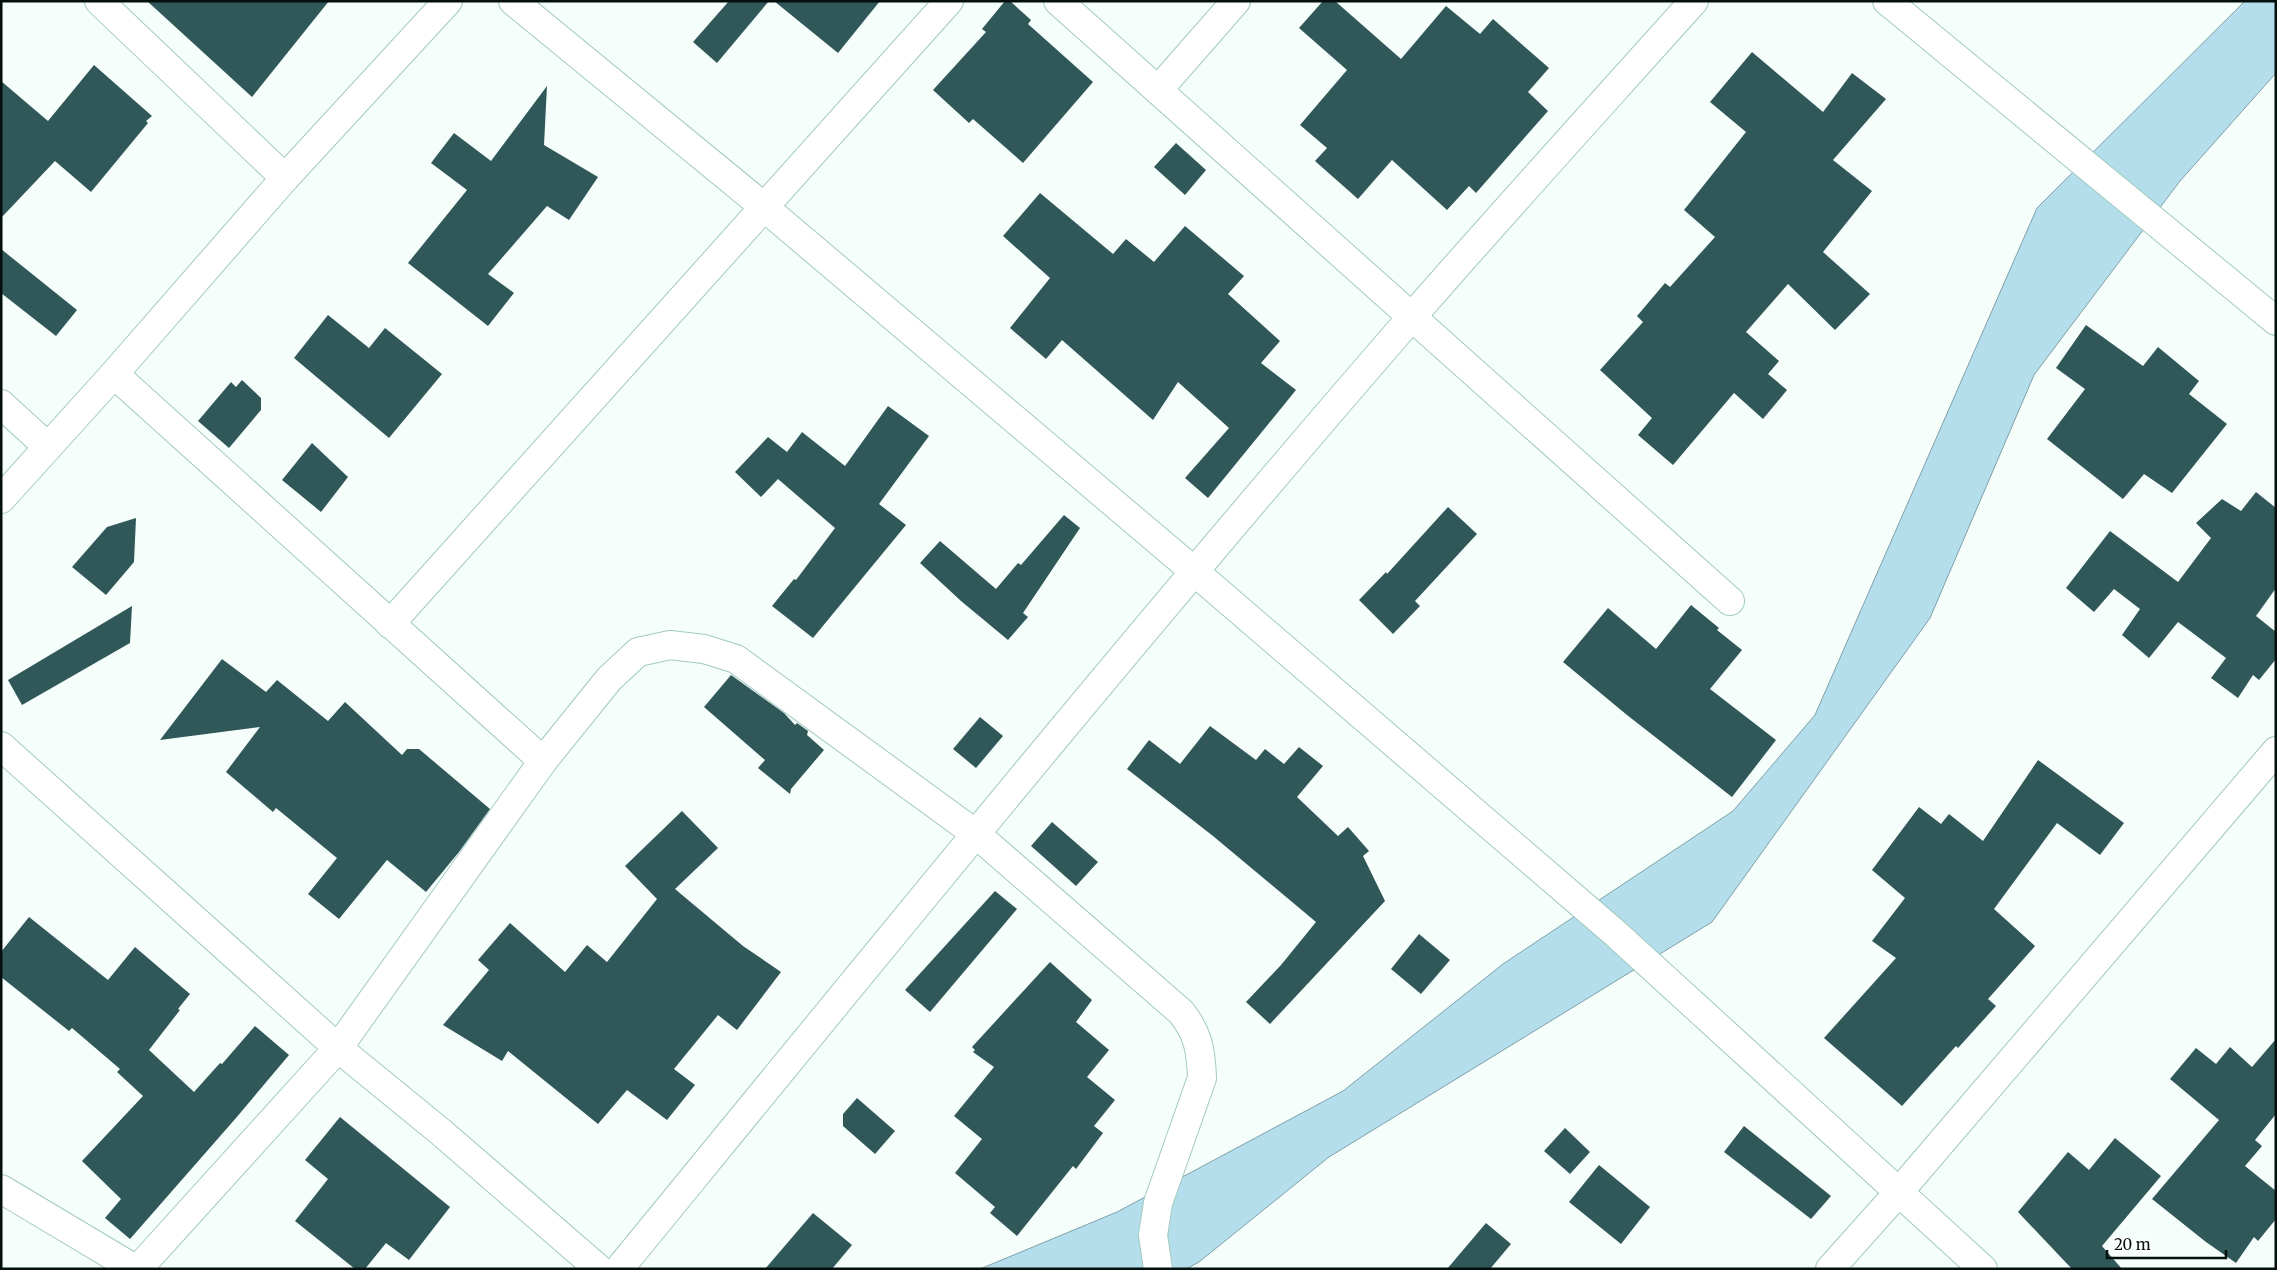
<svg xmlns="http://www.w3.org/2000/svg" width="2277" height="1270" viewBox="0 0 2277 1270" font-family="Merriweather,serif">
  <style>
    .water { fill: #b4deec; stroke: #7fa0a9 }
    .building { fill: #305859 }
    .lines { fill: none; stroke-linecap: round; stroke-linejoin: round }
    .minor-casing { stroke: #a2cac0; stroke-width: 30 }
    .minor { stroke: #fff; stroke-width: 28 }
  </style>
  <rect width="100%" height="100%" fill="#f6fefb"/>
  <polygon class="water" points="2245,1 2276,1 2276,73 2180,181 2034,375 1930,618 1712,922 1329,1157 1199,1262 1186,1269 980,1269 1117,1212 1343,1091 1503,964 1733,811 1815,715 2037,208"/>
  <g class="building">
    <polygon points="147,1 329,1 252,97"/>
    <polygon points="729,1 769,1 717,63 693,42"/>
    <polygon points="774,1 880,1 838,53"/>
    <polygon points="1005,1 1010,1 1031,20 1028,24 1093,82 1023,163 973,119 969,123 933,90 986,32 982,29"/>
    <polygon points="1323,1 1335,1 1401,59 1446,6 1480,34 1493,19 1549,68 1528,92 1548,111 1476,193 1469,186 1447,210 1392,160 1358,199 1315,161 1327,148 1300,125 1347,70 1299,28"/>
    <polygon points="1752,52 1823,112 1852,73 1886,99 1833,160 1872,191 1823,252 1870,294 1835,330 1788,284 1746,332 1779,361 1768,374 1787,390 1763,419 1734,393 1673,465 1638,435 1652,418 1600,370 1643,322 1637,316 1665,283 1670,287 1715,237 1684,210 1746,132 1710,102"/>
    <polygon points="94,65 152,116 146,121 148,123 91,192 55,161 1,218 1,81 48,121"/>
    <polygon points="547,86 544,145 598,177 569,220 547,206 488,274 514,293 488,326 408,263 467,190 431,163 454,133 491,161"/>
    <polygon points="1176,143 1206,170 1185,195 1154,167"/>
    <polygon points="1040,193 1113,254 1126,239 1154,262 1185,226 1244,276 1228,294 1280,341 1261,363 1296,390 1208,498 1185,478 1229,428 1178,382 1153,420 1062,340 1046,359 1010,328 1050,278 1003,236"/>
    <polygon points="1,249 77,310 56,336 1,293"/>
    <polygon points="328,315 369,348 385,328 442,374 389,438 294,358"/>
    <polygon points="2086,325 2143,366 2158,347 2199,381 2189,394 2227,424 2172,493 2144,474 2123,499 2047,439 2085,389 2056,368"/>
    <polygon points="242,380 261,398 261,410 229,448 198,421 231,382 236,387"/>
    <polygon points="888,406 929,436 879,504 906,525 813,638 772,606 794,579 796,580 835,528 778,479 761,497 735,472 768,437 787,452 802,432 845,466"/>
    <polygon points="312,443 348,477 321,512 282,480"/>
    <polygon points="2256,492 2276,508 2276,588 2256,616 2276,632 2276,659 2259,680 2253,675 2238,698 2211,678 2226,658 2178,622 2149,658 2122,635 2140,609 2114,589 2094,612 2066,588 2110,531 2178,582 2211,538 2196,523 2222,499 2241,511"/>
    <polygon points="1448,507 1477,534 1415,601 1420,606 1393,634 1359,600 1386,572 1387,574"/>
    <polygon points="1064,515 1080,528 1023,613 1028,617 1008,640 961,601 920,563 940,541 996,589 1018,563 1021,565"/>
    <polygon points="136,518 134,562 106,595 72,567 107,527"/>
    <polygon points="1691,605 1719,628 1717,630 1742,650 1710,689 1776,740 1732,797 1627,715 1563,662 1608,608 1656,649"/>
    <polygon points="132,606 130,643 22,705 8,680"/>
    <polygon points="222,659 266,692 277,680 328,721 345,702 402,755 407,749 419,749 490,809 459,852 426,892 387,860 339,919 308,894 337,858 276,808 273,812 226,772 260,727 160,740"/>
    <polygon points="731,675 784,713 795,725 797,723 808,731 807,735 824,750 791,789 790,794 758,768 765,760 704,707"/>
    <polygon points="980,717 1003,736 976,768 953,749"/>
    <polygon points="1210,726 1256,760 1265,749 1284,764 1299,747 1323,766 1297,797 1338,836 1348,827 1369,851 1363,856 1385,901 1270,1024 1246,1002 1281,965 1316,922 1213,836 1127,769 1149,740 1180,764"/>
    <polygon points="2038,760 2124,823 2100,855 2057,823 1994,909 2035,946 1988,999 1996,1006 1958,1048 1956,1046 1902,1106 1824,1038 1896,958 1872,941 1905,898 1872,870 1919,807 1941,824 1949,814 1983,841"/>
    <polygon points="682,811 718,848 675,889 743,946 781,972 737,1030 718,1015 674,1069 695,1085 667,1120 627,1090 598,1124 508,1051 502,1061 443,1025 489,970 478,960 510,923 565,972 587,945 607,962 657,899 625,866"/>
    <polygon points="1052,822 1098,862 1076,886 1031,846"/>
    <polygon points="995,891 1017,909 930,1012 905,990"/>
    <polygon points="29,917 108,980 135,947 190,994 178,1009 180,1010 149,1050 194,1092 220,1063 222,1064 255,1026 289,1055 236,1118 130,1239 105,1218 121,1199 82,1161 143,1096 117,1072 120,1069 72,1028 69,1031 1,977 1,952"/>
    <polygon points="1419,934 1450,960 1421,994 1391,969"/>
    <polygon points="1050,962 1092,1000 1076,1022 1109,1050 1087,1077 1115,1100 1094,1126 1103,1133 1076,1169 1073,1166 1017,1236 990,1213 995,1207 955,1173 982,1139 954,1116 994,1067 973,1052 975,1050 972,1047"/>
    <polygon points="2276,1039 2276,1114 2255,1140 2262,1146 2245,1166 2276,1191 2276,1219 2258,1241 2254,1237 2236,1263 2206,1242 2152,1199 2219,1120 2170,1079 2196,1048 2216,1064 2230,1047 2252,1067"/>
    <polygon points="857,1098 895,1131 875,1154 843,1126 843,1114"/>
    <polygon points="340,1117 450,1207 409,1260 386,1243 365,1269 355,1269 295,1221 328,1179 305,1160"/>
    <polygon points="1744,1126 1831,1196 1811,1219 1724,1152"/>
    <polygon points="1565,1128 1590,1152 1570,1174 1544,1151"/>
    <polygon points="2115,1138 2161,1176 2102,1246 2122,1269 2072,1269 2018,1212 2068,1152 2089,1170"/>
    <polygon points="1599,1165 1650,1207 1621,1244 1569,1202"/>
    <polygon points="813,1213 852,1245 832,1269 765,1269"/>
    <polygon points="1486,1223 1511,1244 1490,1269 1447,1269"/>
  </g>
  <g class="lines">
    <defs>
      <g id="minor">
        <polyline points="99,1 285,178"/>
        <polyline points="513,1 764,207 1195,572 1615,933 1983,1269"/>
        <polyline points="1058,1 1730,601"/>
        <polyline points="1887,1 2276,321"/>
        <polyline points="1159,89 1236,1"/>
        <polyline points="114,374 543,761"/>
        <polyline points="1,404 48,447"/>
        <polyline points="1,499 114,374 285,178 448,1"/>
        <polyline points="390,624 949,1"/>
        <polyline points="1,746 338,1048 442,1133 599,1269"/>
        <polyline points="1,1189 135,1269"/>
        <path d="M138 1269 338 1048 543 761 609 679 638 652 670 645 704 649 736 659 976 834 1181 1012C1198 1033 1201 1050 1202 1078L1158 1203 1153 1235 1158 1269"/>
        <path d="M619 1269C880 950 1140 630 1410 319 1503 212 1599 107 1694 1"/>
        <polyline points="1830,1269 1898,1193 2276,751"/>
      </g>
    </defs>
    <use href="#minor" class="minor-casing"/>
    <use href="#minor" class="minor"/>
  </g>
  <rect width="2277" height="1270" fill="none" stroke="#03100d" stroke-width="5"/>
  <path d="M2107 1250v8h119v-8" fill="none" stroke="#03100d" stroke-width="2.5"/>
  <text x="2114" y="1250" font-size="15" fill="#03100d" stroke="#ffffff" stroke-width="4" paint-order="stroke">20 m</text>
</svg>
